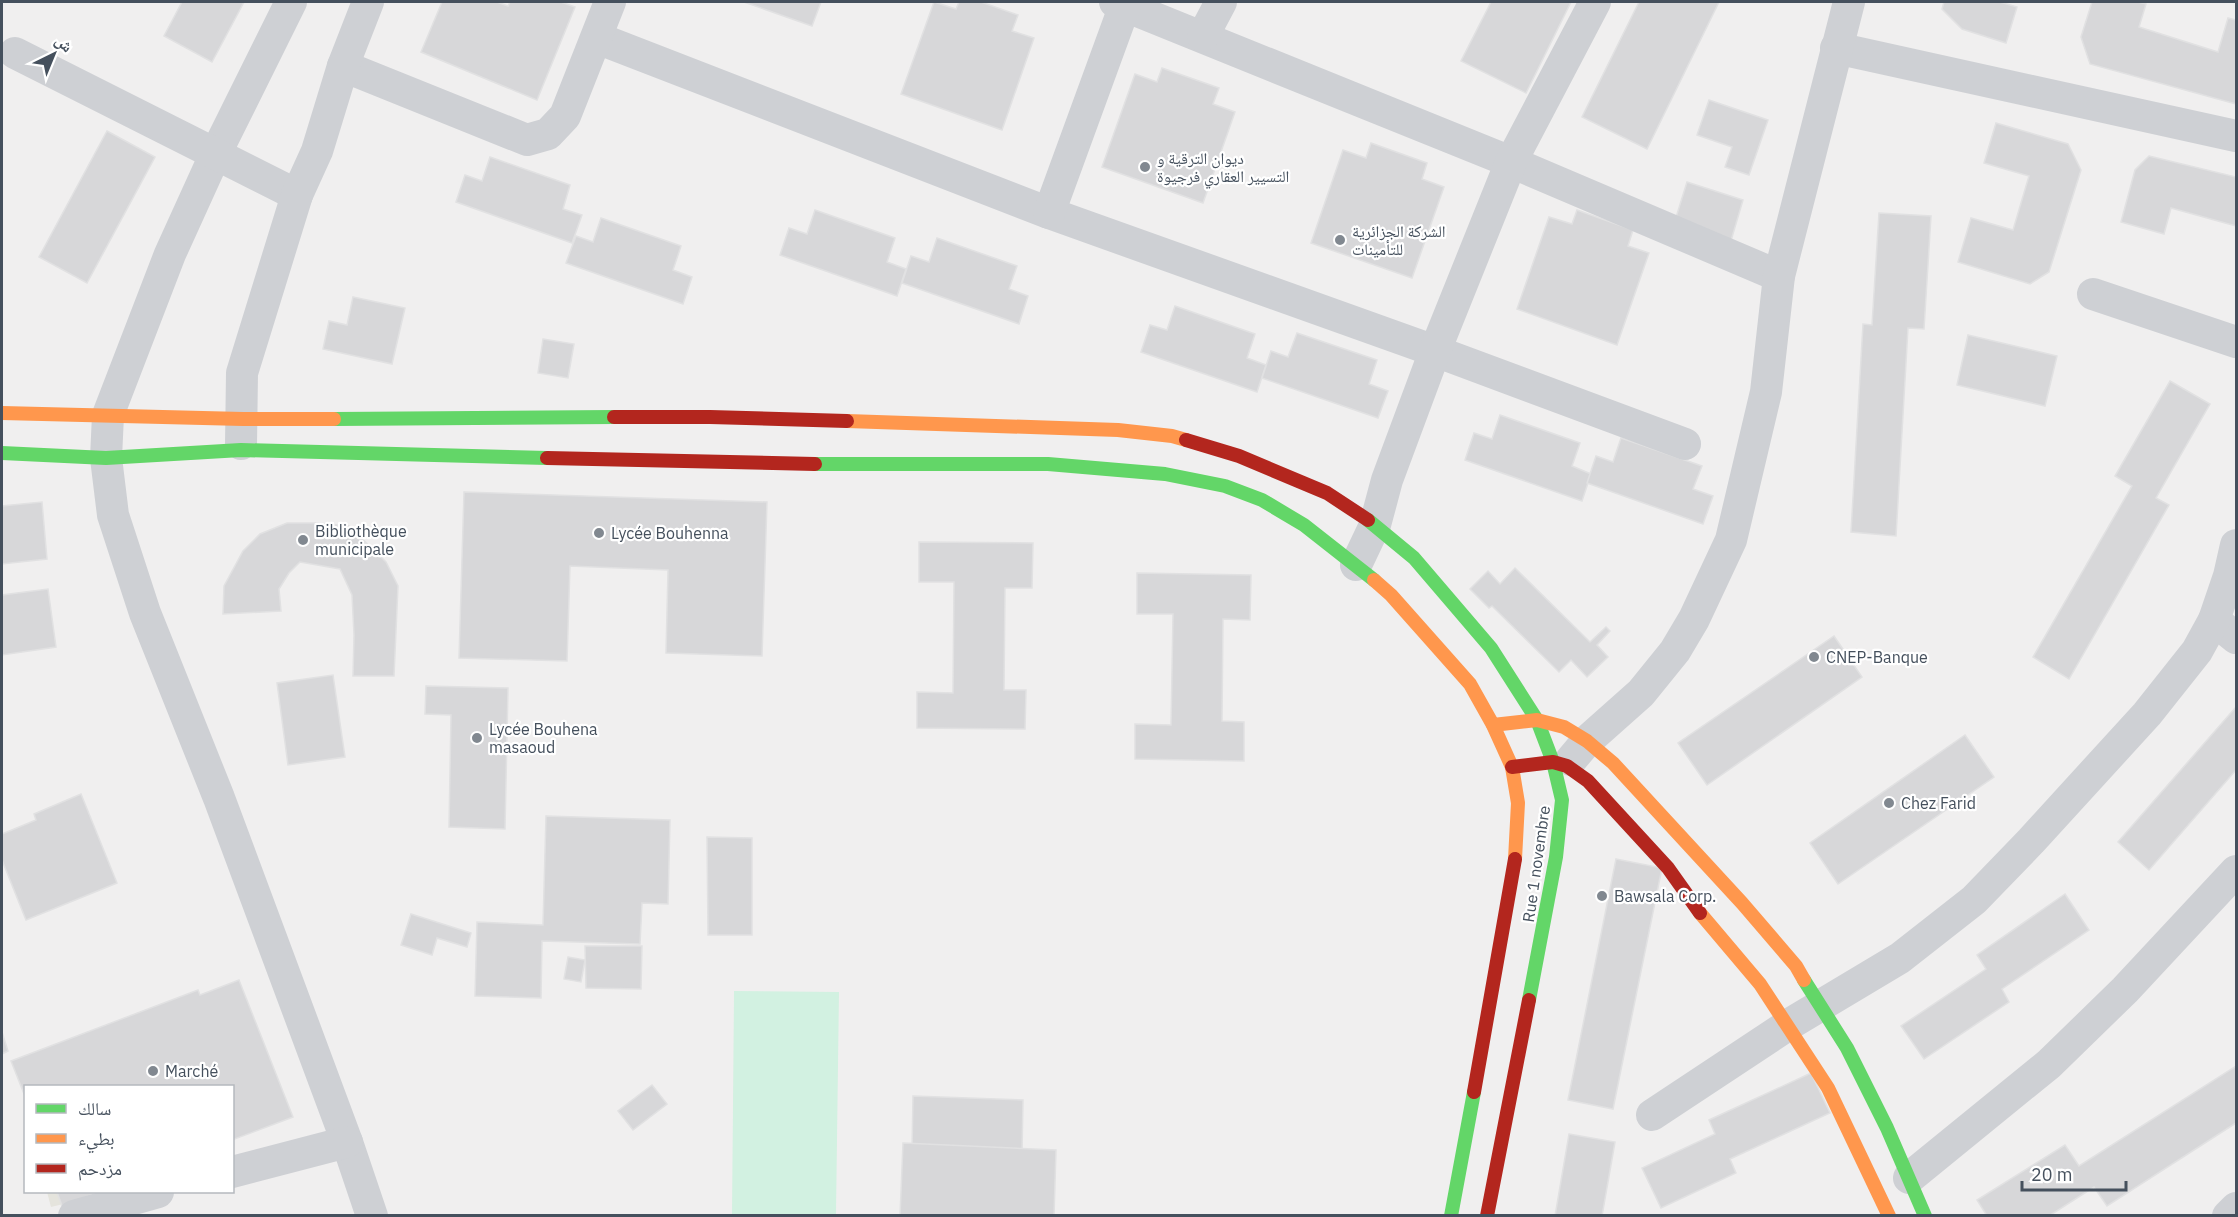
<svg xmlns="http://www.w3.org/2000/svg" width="2238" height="1217" viewBox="0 0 2238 1217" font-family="'IBM Plex Sans','Noto Naskh Arabic',sans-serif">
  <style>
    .commercial { fill: #e5e4dd }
    .green { fill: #d2f1e1 }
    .building { fill: #d7d7d9; stroke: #e1e1e2; stroke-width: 1.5 }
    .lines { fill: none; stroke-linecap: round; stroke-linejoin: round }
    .street { stroke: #ced0d4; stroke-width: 32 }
    .fast { stroke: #63d668; stroke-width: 14 }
    .slow { stroke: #ff974d; stroke-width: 14 }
    .jam { stroke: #b3261e; stroke-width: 14 }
    .poi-dot { fill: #818890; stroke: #fff; stroke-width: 2 }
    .labels { text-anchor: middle; stroke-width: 4.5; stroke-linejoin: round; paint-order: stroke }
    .poi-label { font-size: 16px; fill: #45505d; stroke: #fff; text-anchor: start }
    .street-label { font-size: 16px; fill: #45505d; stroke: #fff }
  </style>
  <rect width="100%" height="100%" fill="#f0efef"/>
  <polygon class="commercial" points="47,1192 112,1192 51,1207"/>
  <polygon class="green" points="734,991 839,992 836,1215 732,1215"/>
  <g class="building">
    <polygon points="182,2 244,2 212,62 164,36"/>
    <polygon points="442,2 497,2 508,6 510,2 561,2 575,7 537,100 421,52"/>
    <polygon points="744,2 821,2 812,26"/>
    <polygon points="934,2 956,9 959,2 981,2 1018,15 1012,31 1034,38 1002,130 901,94"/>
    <polygon points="1491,2 1571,2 1526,93 1461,61"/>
    <polygon points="1639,2 1719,2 1647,149 1582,117"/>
    <polygon points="1944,2 2000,2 2017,7 2006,43 1962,29 1942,9"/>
    <polygon points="2092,2 2138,2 2146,4 2139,27 2218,52 2228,18 2236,20 2236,104 2090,64 2081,37"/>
    <polygon points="1162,68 1219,88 1213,104 1235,112 1203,203 1102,167 1135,74 1157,82"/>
    <polygon points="1709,100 1768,120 1749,175 1725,167 1732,147 1697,135"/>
    <polygon points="1996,123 2068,144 2081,170 2049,272 2030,284 1958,262 1971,218 2013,230 2029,176 1984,163"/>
    <polygon points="107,131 155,157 87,283 39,257"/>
    <polygon points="1371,143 1427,163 1422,179 1444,187 1412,278 1311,243 1343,150 1366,158"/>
    <polygon points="2149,156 2236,177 2236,226 2171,208 2164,234 2121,222 2135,170"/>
    <polygon points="490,157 570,185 563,209 582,215 572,243 456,202 465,175 482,181"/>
    <polygon points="1687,182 1743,200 1730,244 1673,227"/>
    <polygon points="815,210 895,238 887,262 906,269 897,296 780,255 789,228 807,234"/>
    <polygon points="1577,210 1633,230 1628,246 1649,253 1617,345 1517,309 1549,217 1572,224"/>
    <polygon points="1879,213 1931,216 1924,329 1908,328 1896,536 1851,532 1863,324 1872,325"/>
    <polygon points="601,218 681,246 673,270 692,277 683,304 566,263 576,236 593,242"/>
    <polygon points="937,238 1017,266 1009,289 1028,296 1019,324 902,283 911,256 929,262"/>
    <polygon points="353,297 405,308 392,364 323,349 329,321 347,325"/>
    <polygon points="1175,306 1255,334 1247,358 1266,365 1257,392 1141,352 1150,325 1167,330"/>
    <polygon points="1297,333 1377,360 1369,384 1388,391 1378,418 1262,378 1271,351 1288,357"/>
    <polygon points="1968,335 2057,356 2045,406 1957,385"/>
    <polygon points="543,339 574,344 568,378 538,373"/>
    <polygon points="2170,381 2210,404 2156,498 2169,505 2069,679 2033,657 2132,486 2115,476"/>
    <polygon points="1500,415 1580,443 1572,466 1591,474 1582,501 1465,460 1474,433 1492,439"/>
    <polygon points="1621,438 1702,466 1693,489 1713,496 1703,524 1587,483 1596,456 1613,462"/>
    <polygon points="464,492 767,502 762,656 666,653 668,570 570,566 567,661 459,658"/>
    <polygon points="42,502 47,559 2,564 2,506"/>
    <polygon points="287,523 318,523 349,526 386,562 398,586 394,676 353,676 354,635 352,595 340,569 300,562 289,573 279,589 281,611 223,614 224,586 243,551 260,534"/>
    <polygon points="919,542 1033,543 1032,588 1005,588 1004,690 1026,690 1025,729 917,728 917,692 953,693 954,582 919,582"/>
    <polygon points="1515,568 1590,642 1606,627 1610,631 1597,645 1608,657 1587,677 1571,660 1559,672 1492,606 1489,608 1470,589 1488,571 1500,584"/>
    <polygon points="1137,573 1251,575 1250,620 1223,619 1222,721 1244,722 1244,761 1135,759 1135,724 1171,725 1173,614 1137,614"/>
    <polygon points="48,589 56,647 2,655 2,595"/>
    <polygon points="1834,636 1862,677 1707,785 1678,743"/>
    <polygon points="333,675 345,757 288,765 277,683"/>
    <polygon points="426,686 508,688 505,829 449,827 451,715 425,714"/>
    <polygon points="2236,707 2236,770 2149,870 2118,842"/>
    <polygon points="1965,735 1994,777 1838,884 1810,843"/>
    <polygon points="81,794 117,883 26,920 2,860 2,834 36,820 34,814"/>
    <polygon points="546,816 670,820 668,904 642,903 640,944 542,941 541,998 475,996 477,922 543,925"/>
    <polygon points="707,837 752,838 752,935 708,935"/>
    <polygon points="1616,859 1662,868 1613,1109 1568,1100"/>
    <polygon points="2065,894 2089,930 2002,989 2009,1002 1924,1059 1901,1026 1986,969 1977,955"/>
    <polygon points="411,914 471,933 467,947 437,938 432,955 401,945"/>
    <polygon points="585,946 642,946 641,989 586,988"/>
    <polygon points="568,957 585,960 581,982 564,979"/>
    <polygon points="239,980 293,1117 232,1140 232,1086 26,1086 26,1099 11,1061 198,990 200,995"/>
    <polygon points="2,1032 8,1051 2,1054"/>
    <polygon points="2236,1066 2236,1123 2107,1206 2094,1187 2049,1216 1987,1216 1977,1200 2065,1145 2079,1166"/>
    <polygon points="1811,1073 1830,1113 1730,1159 1736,1173 1661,1208 1642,1168 1715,1134 1709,1120"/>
    <polygon points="652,1085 667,1104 633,1130 618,1111"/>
    <polygon points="913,1096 1023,1100 1022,1153 912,1149"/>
    <polygon points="1569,1134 1615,1142 1602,1216 1555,1216"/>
    <polygon points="903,1143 1056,1150 1054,1216 900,1216"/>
    <polygon points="57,1192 99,1192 62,1206"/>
  </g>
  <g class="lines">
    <g class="street">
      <polyline points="291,2 215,155 170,254 108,415 106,458 113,515 145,613 219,798 347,1142 372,1216"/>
      <polyline points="1115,2 1511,162 1779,276"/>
      <polyline points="1203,36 1221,2"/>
      <polyline points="597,38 1049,213 1435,351 1685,444"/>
      <polyline points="1836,48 2236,136"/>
      <polyline points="15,53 297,195"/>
      <polyline points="343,66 527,140 548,134 565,116 610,2"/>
      <polyline points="1049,213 1125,5"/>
      <polyline points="2093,294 2236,342"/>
      <polyline points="241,444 242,373 297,195 317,151 343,66 368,2"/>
      <polyline points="1356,565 1375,525 1387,480 1435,351 1511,162 1595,2"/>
      <polyline points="2214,620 2236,638"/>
      <polyline points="1571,760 1587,741 1641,693 1675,651 1694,619 1731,540 1766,392 1779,276 1849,2"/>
      <polyline points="1652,1115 1788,1025 1900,958 1974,900 2031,841 2147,714 2197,651 2214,620 2229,576 2236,545"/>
      <polyline points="232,1172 347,1142"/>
      <polyline points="1909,1178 2049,1064 2125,990 2236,871"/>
      <polyline points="74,1216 158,1192"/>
      <polyline points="2228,1216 2236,1208"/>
    </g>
    <g class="fast">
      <polyline points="334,419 614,417"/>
      <polyline points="2,453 106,458 241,450 547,458"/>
      <polyline points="815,464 1048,464 1165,474 1225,486 1262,500 1304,525 1374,580"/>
      <polyline points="1368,520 1414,558 1491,648 1537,720 1553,762 1562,800 1556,857 1529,1000"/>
      <polyline points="1804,980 1847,1048 1887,1128 1925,1216"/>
      <polyline points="1451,1216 1474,1092"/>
    </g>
    <g class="slow">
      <polyline points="2,413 243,419 334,419"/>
      <polyline points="847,421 1118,430 1172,436 1186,440"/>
      <polyline points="1374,580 1391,595 1470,684 1493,725 1512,767 1518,803 1515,859"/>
      <polyline points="1493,725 1537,720 1564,727 1587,741 1613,763 1742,903 1796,966 1804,980"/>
      <polyline points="1700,913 1760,984 1828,1088 1889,1216"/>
    </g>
    <g class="jam">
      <polyline points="614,417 710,417 847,421"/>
      <polyline points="1186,440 1239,456 1327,493 1368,520"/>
      <polyline points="547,458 815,464"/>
      <polyline points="1512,767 1553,762 1567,766 1588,781 1668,868 1700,913"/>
      <polyline points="1474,1092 1515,859"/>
      <polyline points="1487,1216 1529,1000"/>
    </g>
  </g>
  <g class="poi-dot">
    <circle cx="1145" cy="167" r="6"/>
    <circle cx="1340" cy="240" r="6"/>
    <circle cx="599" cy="533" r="6"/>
    <circle cx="303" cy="540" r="6"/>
    <circle cx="1814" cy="657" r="6"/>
    <circle cx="477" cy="738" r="6"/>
    <circle cx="1889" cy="803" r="6"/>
    <circle cx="1602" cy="896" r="6"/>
    <circle cx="153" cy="1071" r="6"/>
  </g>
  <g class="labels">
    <g class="poi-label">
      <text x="1157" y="164">ديوان الترقية و<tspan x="1157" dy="18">التسيير العقاري فرجيوة</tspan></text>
      <text x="1352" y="237">الشركة الجزائرية<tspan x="1352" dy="18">للتأمينات</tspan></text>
      <text x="315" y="537">Bibliothèque<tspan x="315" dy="18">municipale</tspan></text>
      <text x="611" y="539">Lycée Bouhenna</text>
      <text x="1826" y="663">CNEP-Banque</text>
      <text x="489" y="735">Lycée Bouhena<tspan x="489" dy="18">masaoud</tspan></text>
      <text x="1901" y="809">Chez Farid</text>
      <text x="1614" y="902">Bawsala Corp.</text>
      <text x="165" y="1077">Marché</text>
    </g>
    <g class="street-label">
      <text transform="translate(1536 864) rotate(-82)" y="6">Rue 1 novembre</text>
    </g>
  </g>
  <rect width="2238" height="1217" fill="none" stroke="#45505d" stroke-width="6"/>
  <rect x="24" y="1085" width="210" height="108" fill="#ffffff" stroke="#b5b9be" stroke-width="1.5"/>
  <rect x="36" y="1104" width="30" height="9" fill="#63d668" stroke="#b5b9be" stroke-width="1.5"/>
  <text x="78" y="1115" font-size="18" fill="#45505d">سالك</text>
  <rect x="36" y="1134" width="30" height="9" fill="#ff974d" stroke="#b5b9be" stroke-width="1.5"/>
  <text x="78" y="1145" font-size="18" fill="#45505d">بطيء</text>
  <rect x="36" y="1164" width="30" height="9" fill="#b3261e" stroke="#b5b9be" stroke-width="1.5"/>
  <text x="78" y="1175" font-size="18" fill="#45505d">مزدحم</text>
  <g transform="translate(54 54) rotate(43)" stroke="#ffffff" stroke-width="4.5" paint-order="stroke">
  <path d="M0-4.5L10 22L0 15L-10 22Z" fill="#45505d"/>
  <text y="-9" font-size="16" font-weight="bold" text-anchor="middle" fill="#45505d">ش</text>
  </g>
  <path d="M2022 1181v9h104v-9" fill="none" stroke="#45505d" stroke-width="3"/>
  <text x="2031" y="1181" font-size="18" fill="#45505d" stroke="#ffffff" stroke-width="4.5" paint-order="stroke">20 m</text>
</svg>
